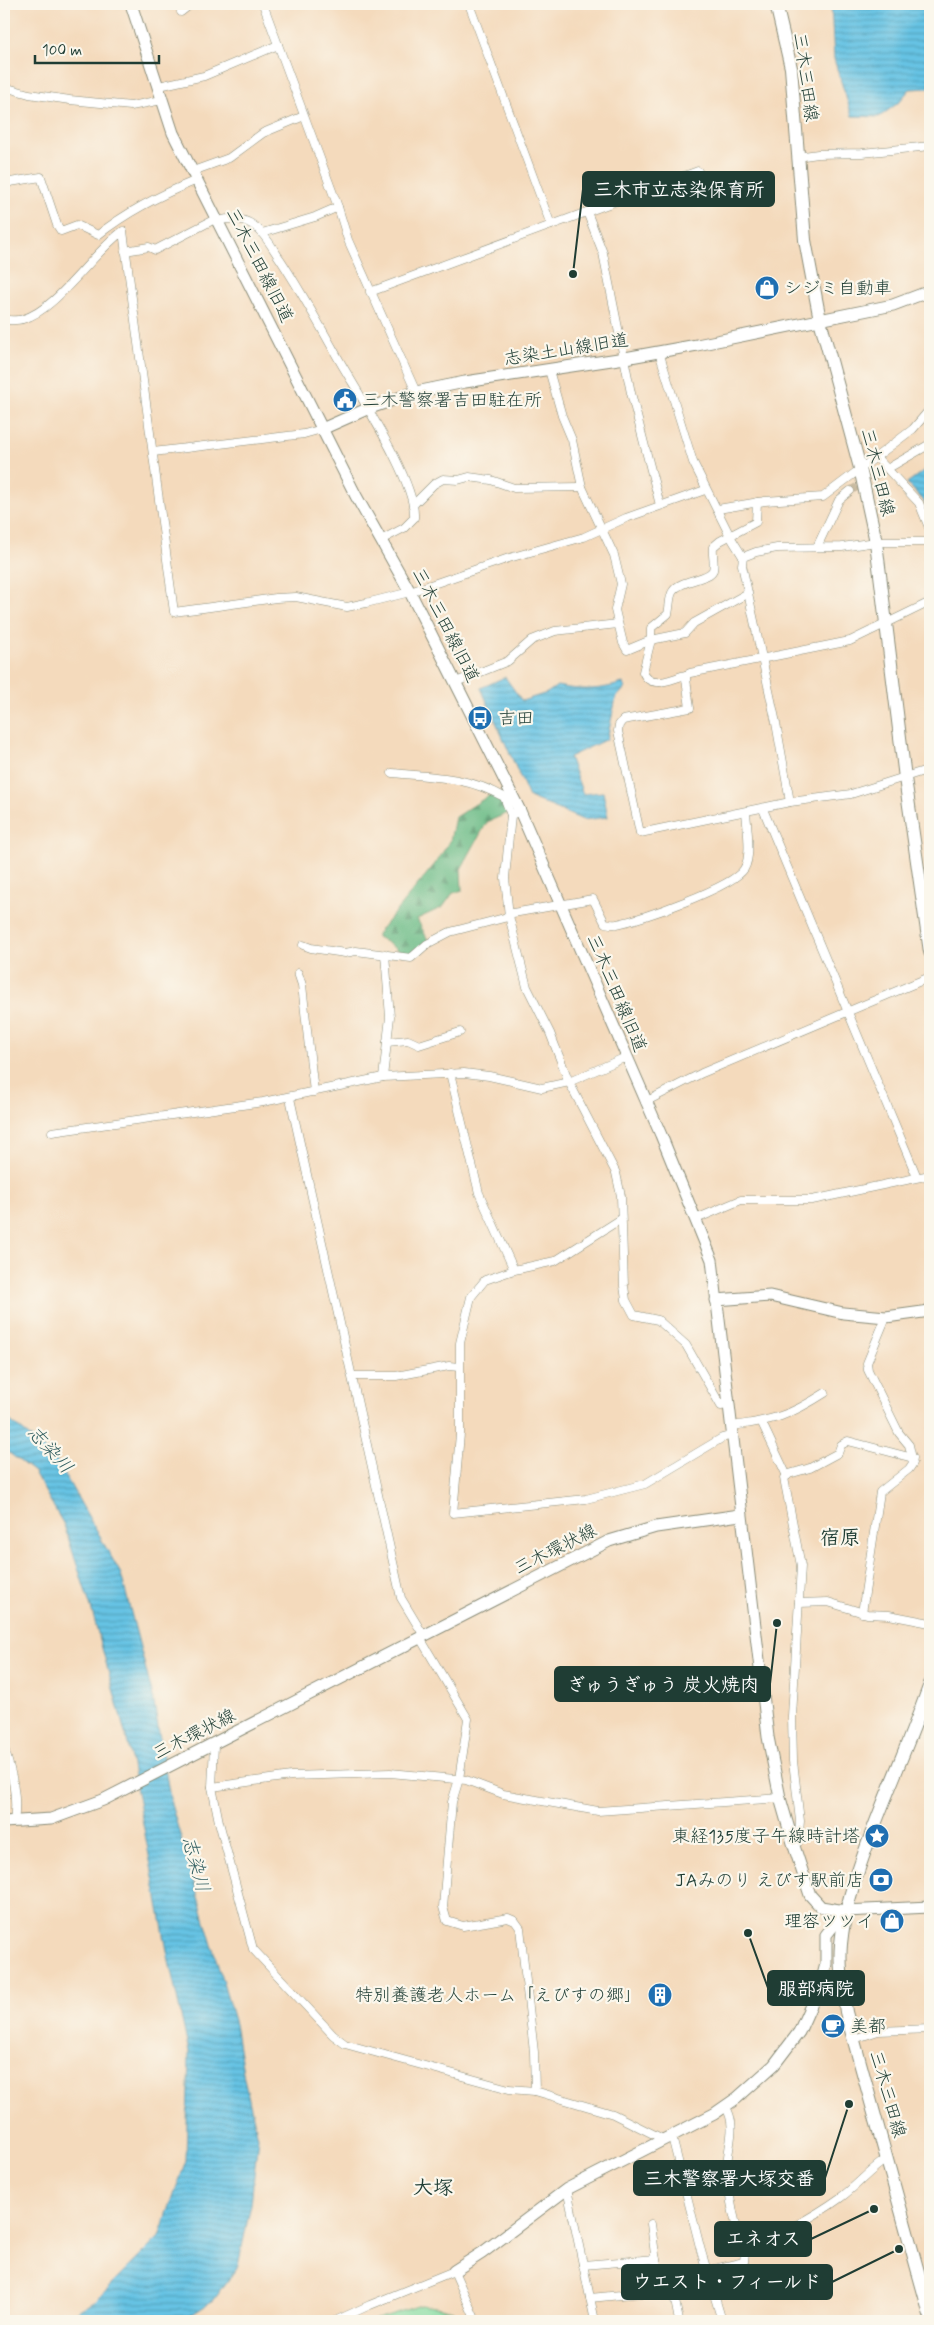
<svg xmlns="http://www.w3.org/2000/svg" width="934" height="2325" viewBox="0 0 934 2325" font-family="Mynerve,'Klee One',sans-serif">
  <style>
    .green { fill: #84dba0; stroke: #528c6a }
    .forest { fill: url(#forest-firs); stroke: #457c5d }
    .water { fill: url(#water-rules); stroke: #42808c }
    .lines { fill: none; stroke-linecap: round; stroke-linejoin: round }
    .street-tunnel { stroke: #c9bba1; stroke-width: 8; stroke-dasharray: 8 4; stroke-linecap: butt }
    .street-casing { stroke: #8a8c78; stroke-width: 9 }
    .secondary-casing { stroke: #8a8c78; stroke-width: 13 }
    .primary-casing { stroke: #8a8c78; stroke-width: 14 }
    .street { stroke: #fff; stroke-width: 8 }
    .secondary { stroke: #fff; stroke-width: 11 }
    .primary { stroke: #fff; stroke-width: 12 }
    .labels { text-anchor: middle; stroke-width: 4.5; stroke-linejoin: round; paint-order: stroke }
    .street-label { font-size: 18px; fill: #1f3d34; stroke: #fbf7ec }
    .poi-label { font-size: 18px; fill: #1f3d34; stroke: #fbf7ec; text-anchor: start }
    .water-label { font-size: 19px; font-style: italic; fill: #315e60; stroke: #fbf7ec }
    .quarter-label { font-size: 20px; font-weight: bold; fill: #1f3d34; stroke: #fbf7ec }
    .leader { fill: none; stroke: #1f3d34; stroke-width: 2 }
    .callout-dot { fill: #1f3d34; stroke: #fbf7ec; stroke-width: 2 }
    .callout { fill: #1f3d34; stroke: #1f3d34; stroke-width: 2 }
    .callout-label { font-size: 19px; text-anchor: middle; font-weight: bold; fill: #fff }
  </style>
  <defs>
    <pattern id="forest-firs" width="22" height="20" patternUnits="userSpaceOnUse" patternTransform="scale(1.25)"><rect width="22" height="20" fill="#6bbb86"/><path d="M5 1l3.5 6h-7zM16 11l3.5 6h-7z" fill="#57996e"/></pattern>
    <pattern id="water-rules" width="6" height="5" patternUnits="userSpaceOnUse" patternTransform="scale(1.25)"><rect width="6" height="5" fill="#66c3e4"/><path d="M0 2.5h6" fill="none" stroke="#53a0ba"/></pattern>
  </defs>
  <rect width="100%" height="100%" fill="#fbf7ec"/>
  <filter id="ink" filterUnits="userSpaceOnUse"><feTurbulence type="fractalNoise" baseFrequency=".02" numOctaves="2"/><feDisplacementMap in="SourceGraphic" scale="10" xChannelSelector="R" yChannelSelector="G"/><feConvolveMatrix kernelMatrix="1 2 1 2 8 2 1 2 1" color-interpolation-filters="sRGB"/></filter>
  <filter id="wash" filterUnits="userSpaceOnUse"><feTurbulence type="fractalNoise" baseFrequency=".0096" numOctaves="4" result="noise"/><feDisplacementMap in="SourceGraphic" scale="20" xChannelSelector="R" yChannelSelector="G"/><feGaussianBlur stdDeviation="1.12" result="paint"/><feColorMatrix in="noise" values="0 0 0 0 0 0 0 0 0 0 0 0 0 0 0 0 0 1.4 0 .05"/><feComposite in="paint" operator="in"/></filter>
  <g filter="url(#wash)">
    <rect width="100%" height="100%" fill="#f4dabc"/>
    <polygon class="green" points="421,2305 454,2310 458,2321 371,2321"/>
    <path class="forest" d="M493 793 501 798 508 813 487 822 461 869 462 891 453 893 443 907 417 919 428 940C401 965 402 949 377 937V934L435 864 450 841 455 817Z"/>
    <g class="water">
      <polygon points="831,4 930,4 930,88 910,89 898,103 879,117 852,116 834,59"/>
      <polygon points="926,469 930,469 930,515 923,500 907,483"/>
      <path d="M505 677 522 701 547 693 557 686C579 691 602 690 623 683L625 688 616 698 607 739 569 757 583 794 603 792 608 817 583 820 529 797 481 688Z"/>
      <polygon points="4,1416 54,1456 121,1574 153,1697 171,1804 235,2024 244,2078 258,2137 251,2204 238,2266 214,2300 182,2321 61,2321 96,2300 159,2237 186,2160 189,2052 168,1956 128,1744 92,1611 64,1525 34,1472 4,1449"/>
    </g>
  </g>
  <g filter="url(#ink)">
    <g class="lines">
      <polyline class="street-tunnel" points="850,491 892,466"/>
      <defs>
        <g id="street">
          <polyline points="263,4 338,207 348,240 416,392"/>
          <polyline points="469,4 551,225"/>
          <polyline points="181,12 191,4"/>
          <polyline points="159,86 204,76 278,45"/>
          <polyline points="4,87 29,94 70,100 131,106 162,100"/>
          <polyline points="797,157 818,154 862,153 930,146"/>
          <polyline points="193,171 229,158 263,133 304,116"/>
          <path d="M4 183 41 177 57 225 61 231 77 225 98 235C128 211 162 194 197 180"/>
          <polyline points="587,212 603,253 631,393 660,505"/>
          <path d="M218 221C233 217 245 218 257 228 267 237 273 249 280 259 301 291 319 324 338 358 357 392 417 482 414 518L404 528 381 540"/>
          <polyline points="262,233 315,217 338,207"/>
          <polyline points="125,251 149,247 155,250 217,218"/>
          <polyline points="370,292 698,171"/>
          <path d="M4 320C10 320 17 321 23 319 57 310 92 253 123 231L174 612 276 598 296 597 347 607 366 603 410 592 509 558 584 537 626 518 705 490"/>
          <polyline points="659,352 693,462 730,536 743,557 742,565 776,723 790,802"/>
          <polyline points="549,370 562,416 572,440 582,487 614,555 621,584 615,610 623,643 627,650 651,640 685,633 694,623 748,593"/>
          <polyline points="153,452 304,434 322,429"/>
          <polyline points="876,457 919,503 930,530"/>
          <polyline points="892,466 930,444"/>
          <polyline points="413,505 434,484 443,479 458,480 469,477 491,480 514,488 582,487"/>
          <polyline points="718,509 765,501 823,497 913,429 930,409"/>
          <polyline points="817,547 839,500 850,491"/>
          <polyline points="743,557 756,552 777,548 842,547 876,542 930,542"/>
          <polyline points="930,602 850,641 690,673 686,675 686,679 690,708 623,720 619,725 618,731 640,833 790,802 851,794 930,769"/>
          <path d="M686 675C672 678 651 691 643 672L651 640V628L668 614C670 607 669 596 673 591 681 579 709 580 713 570 715 564 712 554 713 547L720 541 756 522 757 502"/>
          <polyline points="456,682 508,661 532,640 555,631 618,624"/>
          <path d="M392 773C433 777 466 776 504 797L511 815"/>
          <polyline points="763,809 917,1177"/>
          <polyline points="520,811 511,815 505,878 509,916 527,987 550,1033 569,1082 616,1173 621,1196 624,1286 626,1300 634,1315 658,1320 686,1345 721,1406 728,1405"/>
          <path d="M303 945 311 948 345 953 356 951 411 958 427 944 450 932 504 918 513 913 593 899 605 923C609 924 613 925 617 924 640 920 733 887 744 869 752 857 747 827 746 812"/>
          <polyline points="298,973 302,985 314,1092"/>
          <polyline points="387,1042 408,1040 419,1045 460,1032"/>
          <polyline points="450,1073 479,1193 514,1270"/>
          <polyline points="383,1077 390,1017 385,954"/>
          <polyline points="290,1098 401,1598 424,1636"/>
          <polyline points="645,1102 702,1073 930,977"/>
          <polyline points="52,1132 263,1102 383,1077 464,1073 489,1076 542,1088 569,1082 626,1057"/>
          <polyline points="621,1219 555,1261 514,1270 485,1280 471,1297 460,1343 460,1434 453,1513 586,1499 645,1484 722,1438 733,1435"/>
          <polyline points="696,1219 741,1200 812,1200 930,1175"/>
          <polyline points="353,1376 396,1376 449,1366 459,1367"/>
          <polyline points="762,1423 787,1476"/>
          <path d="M732 1426C775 1420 789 1416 825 1393"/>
          <polyline points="799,1603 828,1602 867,1614 889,1615 930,1623"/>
          <polyline points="862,1613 880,1492 909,1469 913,1463 909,1445 899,1433 868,1370 867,1363 886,1317"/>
          <polyline points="420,1638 468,1719 459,1779 452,1802 443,1907 447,1921 463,1926 508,1918 515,1921 520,1928 534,2052 535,2091"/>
          <polyline points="214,1745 212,1787 219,1822 253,1949 333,2035 345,2044 509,2089 535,2091 613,2114 659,2137 662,2141"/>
          <path d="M4 1748C12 1773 18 1796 14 1822"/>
          <polyline points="212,1787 291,1776 390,1773 466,1780 503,1794 598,1811 780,1798"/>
          <polyline points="793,1843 798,1842 800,1821 793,1761 792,1716 801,1566 784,1478 789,1474 810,1468 838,1453 841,1445 848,1441 913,1458"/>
          <polyline points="854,2039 878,2031 930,2029"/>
          <path d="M725 2106C739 2126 726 2149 727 2171 728 2193 736 2232 745 2251"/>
          <polyline points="672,2137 701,2251 722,2321"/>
          <polyline points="567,2189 595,2321"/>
          <polyline points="651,2224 660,2292"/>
          <polyline points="583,2265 656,2259"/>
          <path d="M706 2271 744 2262 745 2251C778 2235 811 2219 840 2198 857 2186 870 2169 888 2158"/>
          <polyline points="673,2290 679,2321"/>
          <polyline points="590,2298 673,2290 709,2283"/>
          <polyline points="335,2321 370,2305 454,2271 476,2321"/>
        </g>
        <g id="secondary">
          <polyline points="131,4 173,133 356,496 410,592 520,811 661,1135 712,1260 768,1737 780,1798 793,1843 810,1895 821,1907 845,1911 930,1907"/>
          <polyline points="322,429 367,409 416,392 465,382 625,358 697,345 893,305 930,291"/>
          <polyline points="716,1300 770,1296 843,1313 886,1317 930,1311"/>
          <polyline points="4,1822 51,1819 103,1800 609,1541 656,1527 740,1515"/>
          <polyline points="454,2271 482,2253 567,2189 714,2114 737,2098 774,2065 799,2032 821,1983 826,1964 826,1935 845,1911"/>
        </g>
        <g id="primary">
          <polyline points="776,4 791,68 805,240 820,320 860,468 876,542 905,778 930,952"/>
          <path d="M930 1684C910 1741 885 1795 865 1851 854 1882 844 1911 841 1944 839 1967 843 1989 846 2012L930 2315"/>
        </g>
      </defs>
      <use href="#street" class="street-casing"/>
      <use href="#secondary" class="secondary-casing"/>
      <use href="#primary" class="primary-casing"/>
      <use href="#street" class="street"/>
      <use href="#secondary" class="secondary"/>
      <use href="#primary" class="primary"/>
    </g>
  </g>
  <defs>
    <symbol id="shop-disc" viewBox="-11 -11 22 22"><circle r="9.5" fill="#1f6fb2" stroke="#fbf7ec"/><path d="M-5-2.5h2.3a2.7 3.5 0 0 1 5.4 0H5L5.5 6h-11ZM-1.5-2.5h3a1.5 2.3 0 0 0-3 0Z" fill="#fff"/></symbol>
    <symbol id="civic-disc" viewBox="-11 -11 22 22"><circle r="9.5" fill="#1f6fb2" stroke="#fbf7ec"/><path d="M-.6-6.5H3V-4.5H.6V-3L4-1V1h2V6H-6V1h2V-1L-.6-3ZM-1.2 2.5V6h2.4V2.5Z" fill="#fff"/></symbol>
    <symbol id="bus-disc" viewBox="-11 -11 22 22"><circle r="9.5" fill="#1f6fb2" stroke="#fbf7ec"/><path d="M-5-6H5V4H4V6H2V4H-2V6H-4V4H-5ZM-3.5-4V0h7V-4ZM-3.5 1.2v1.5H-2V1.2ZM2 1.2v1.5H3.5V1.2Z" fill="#fff"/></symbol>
    <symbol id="sight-disc" viewBox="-11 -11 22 22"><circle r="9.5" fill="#1f6fb2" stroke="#fbf7ec"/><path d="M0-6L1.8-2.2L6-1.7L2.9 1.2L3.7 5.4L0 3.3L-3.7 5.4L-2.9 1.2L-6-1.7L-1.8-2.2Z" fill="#fff"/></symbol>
    <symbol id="bank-disc" viewBox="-11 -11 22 22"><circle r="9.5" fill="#1f6fb2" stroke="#fbf7ec"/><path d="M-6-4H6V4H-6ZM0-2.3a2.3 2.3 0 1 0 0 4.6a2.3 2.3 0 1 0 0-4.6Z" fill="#fff"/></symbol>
    <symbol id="building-disc" viewBox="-11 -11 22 22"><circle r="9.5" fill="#1f6fb2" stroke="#fbf7ec"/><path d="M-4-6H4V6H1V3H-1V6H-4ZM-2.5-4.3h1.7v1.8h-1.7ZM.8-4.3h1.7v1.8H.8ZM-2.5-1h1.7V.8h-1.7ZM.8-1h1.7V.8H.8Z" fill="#fff"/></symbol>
    <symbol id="cafe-disc" viewBox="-11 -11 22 22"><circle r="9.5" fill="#1f6fb2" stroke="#fbf7ec"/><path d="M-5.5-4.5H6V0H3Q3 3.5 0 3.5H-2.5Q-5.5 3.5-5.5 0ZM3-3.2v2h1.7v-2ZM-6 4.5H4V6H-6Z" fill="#fff"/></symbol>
  </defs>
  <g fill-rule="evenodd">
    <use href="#shop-disc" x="753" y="274" width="28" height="28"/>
    <use href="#civic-disc" x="331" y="386" width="28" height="28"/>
    <use href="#bus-disc" x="466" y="704" width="28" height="28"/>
    <use href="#sight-disc" x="863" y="1822" width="28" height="28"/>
    <use href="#bank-disc" x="867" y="1866" width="28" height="28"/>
    <use href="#shop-disc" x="878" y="1907" width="28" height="28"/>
    <use href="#building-disc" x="646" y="1981" width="28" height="28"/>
    <use href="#cafe-disc" x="819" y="2012" width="28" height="28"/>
  </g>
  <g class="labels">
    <g class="street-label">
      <text transform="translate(806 77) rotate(82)" y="6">三木三田線</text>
      <text transform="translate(260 265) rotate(63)" y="6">三木三田線旧道</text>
      <text transform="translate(566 349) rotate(-9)" y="6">志染土山線旧道</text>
      <text transform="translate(878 472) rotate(76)" y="6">三木三田線</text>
      <text transform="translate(446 625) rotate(63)" y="6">三木三田線旧道</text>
      <text transform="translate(617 993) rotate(67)" y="6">三木三田線旧道</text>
      <text transform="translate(555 1549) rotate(-27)" y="6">三木環状線</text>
      <text transform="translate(194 1734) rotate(-27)" y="6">三木環状線</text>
      <text transform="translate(888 2094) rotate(74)" y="6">三木三田線</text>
    </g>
    <g class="poi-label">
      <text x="784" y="294">シジミ自動車</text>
      <text x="362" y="406">三木警察署吉田駐在所</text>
      <text x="498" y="724">吉田</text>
      <text x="860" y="1842" text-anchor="end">東経135度子午線時計塔</text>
      <text x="864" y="1886" text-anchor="end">JAみのり えびす駅前店</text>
      <text x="874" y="1927" text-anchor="end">理容ツツイ</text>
      <text x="642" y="2001" text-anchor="end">特別養護老人ホーム「えびすの郷」</text>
      <text x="850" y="2032">美都</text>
    </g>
    <g class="water-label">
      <text transform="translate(51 1449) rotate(48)" y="7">志染川</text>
      <text transform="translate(197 1864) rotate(75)" y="7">志染川</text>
    </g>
    <g class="quarter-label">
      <text x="840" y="1544">宿原</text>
      <text x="433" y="2194">大塚</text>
    </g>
  </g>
  <path class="leader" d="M573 274L583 189M777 1623L770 1684M748 1933L768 1988M849 2104L825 2178M874 2209L811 2239M899 2249L832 2282"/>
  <g class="callout-dot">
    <circle cx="573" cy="274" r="5"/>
    <circle cx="777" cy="1623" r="5"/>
    <circle cx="748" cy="1933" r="5"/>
    <circle cx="849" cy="2104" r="5"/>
    <circle cx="874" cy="2209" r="5"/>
    <circle cx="899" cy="2249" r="5"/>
  </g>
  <g class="callout">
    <rect x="583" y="172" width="191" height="34" rx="5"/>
    <rect x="555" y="1667" width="215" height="34" rx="5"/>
    <rect x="768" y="1971" width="96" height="34" rx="5"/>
    <rect x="634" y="2161" width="191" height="34" rx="5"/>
    <rect x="715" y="2222" width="96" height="34" rx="5"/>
    <rect x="622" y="2265" width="210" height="34" rx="5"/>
  </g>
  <g class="callout-label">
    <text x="679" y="196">三木市立志染保育所</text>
    <text x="663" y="1691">ぎゅうぎゅう 炭火焼肉</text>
    <text x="816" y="1995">服部病院</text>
    <text x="729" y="2185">三木警察署大塚交番</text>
    <text x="763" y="2245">エネオス</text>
    <text x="727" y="2288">ウエスト・フィールド</text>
  </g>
  <rect width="934" height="2325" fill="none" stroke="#fbf7ec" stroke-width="20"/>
  <path d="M35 55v8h124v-8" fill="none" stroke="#1f3d34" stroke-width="2.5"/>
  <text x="42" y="55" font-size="15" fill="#1f3d34" stroke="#fbf7ec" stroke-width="4" paint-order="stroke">100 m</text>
</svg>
